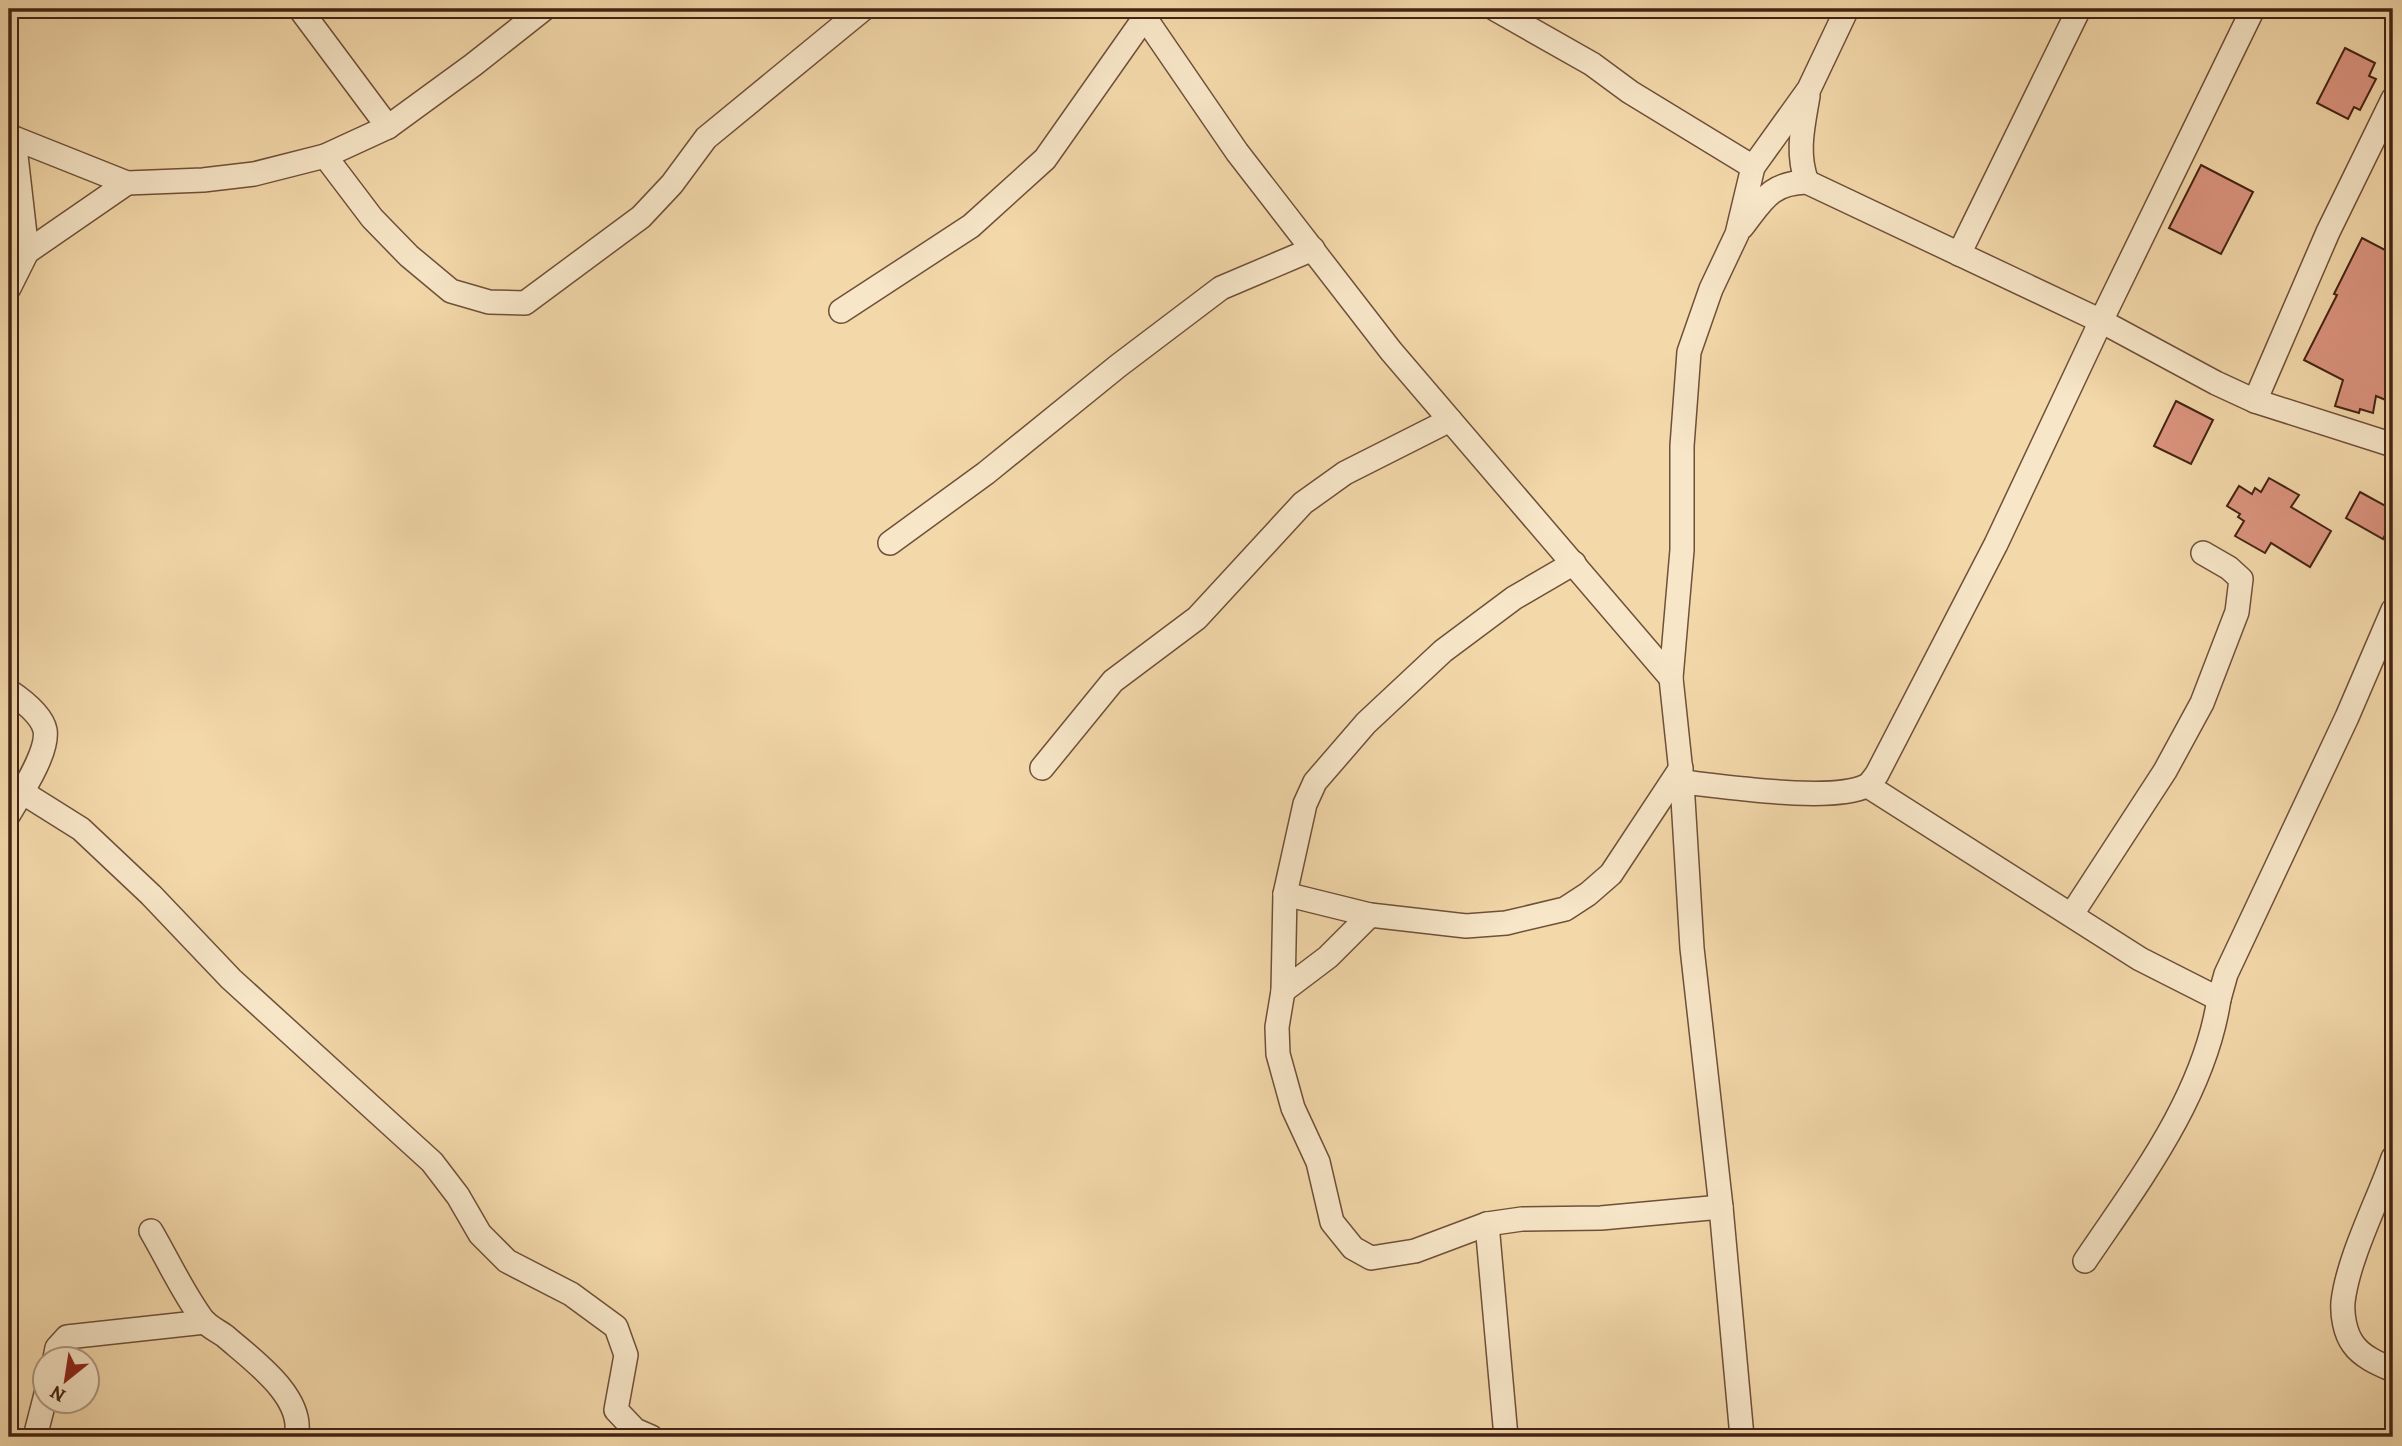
<svg xmlns="http://www.w3.org/2000/svg" width="2402" height="1446" viewBox="0 0 2402 1446" font-family="Alegreya,serif">
  <style>
    .building { fill: #dc947f; stroke: #432313; stroke-width: 2 }
    .lines { fill: none; stroke-linecap: round; stroke-linejoin: round }
    .minor-casing { stroke: #6f5039; stroke-width: 26 }
    .minor { stroke: #f7e6c8; stroke-width: 23 }
  </style>
  <rect width="100%" height="100%" fill="#f3d8aa"/>
  <filter id="stains"><feTurbulence type="fractalNoise" baseFrequency=".00286" numOctaves="4"/><feColorMatrix values="0 0 0 0 .2 0 0 0 0 .09 0 0 0 0 .02 0 0 0 .5 -.17"/></filter>
  <radialGradient id="worn" r=".72"><stop offset=".6" stop-color="#630" stop-opacity="0"/><stop offset="1" stop-color="#630" stop-opacity=".3"/></radialGradient>
  <g class="building">
    <polygon points="2345,48 2375,63 2369,76 2376,79 2360,110 2354,107 2348,119 2317,103"/>
    <polygon points="2201,165 2253,192 2221,254 2169,228"/>
    <polygon points="2362,238 2393,254 2393,403 2376,396 2373,413 2360,409 2359,413 2335,406 2343,380 2304,360 2337,295 2334,294"/>
    <polygon points="2176,401 2213,420 2191,464 2154,446"/>
    <polygon points="2269,478 2299,495 2291,507 2331,531 2310,567 2271,543 2265,553 2235,536 2244,521 2238,517 2240,514 2227,506 2239,486 2252,494 2255,488 2261,492"/>
    <polygon points="2360,492 2393,510 2393,520 2383,539 2346,518"/>
  </g>
  <g class="lines">
    <defs>
      <g id="minor">
        <polyline points="300,9 388,127"/>
        <polyline points="1139,9 1237,152 1391,351 1671,678"/>
        <polyline points="1495,9 1592,64 1630,92 1753,167"/>
        <polyline points="9,136 127,183 203,180 254,174 325,156 388,127 473,65 544,9"/>
        <polyline points="14,138 27,252"/>
        <polyline points="325,156 372,218 409,256 451,291 489,302 525,303 641,217 672,184 706,138 863,9"/>
        <path d="M1807 182C1796 153 1803 126 1808 96"/>
        <path d="M1742 227C1763 200 1770 183 1807 182L2101 321 2216 383 2255 401 2393 445"/>
        <polyline points="1959,254 2079,9"/>
        <polyline points="9,288 27,252 127,183"/>
        <polyline points="841,311 971,226 1045,159 1145,17"/>
        <polyline points="2255,401 2328,232 2393,99"/>
        <polyline points="890,543 986,473 1118,366 1221,288 1313,249"/>
        <polyline points="1574,563 1514,598 1443,651 1366,723 1315,782 1305,804 1285,894 1283,991 1277,1027 1278,1054 1293,1108 1318,1162 1332,1222 1353,1248 1371,1258 1415,1251 1487,1224 1522,1219 1601,1218 1721,1207"/>
        <path d="M9 691C21 699 42 715 45 730 49 752 20 795 9 814"/>
        <polyline points="1042,768 1113,681 1197,618 1303,503 1345,473 1450,420"/>
        <path d="M1682 782C1723 786 1831 803 1866 786 1870 784 1874 778 1877 774L1996 544 2101 321 2253 9"/>
        <polyline points="1868,786 2140,959 2219,999 2226,974 2347,717 2393,610"/>
        <polyline points="22,792 81,829 151,895 231,979 432,1162 458,1196 480,1234 507,1261 571,1294 616,1327 626,1355 616,1410 635,1430 651,1437"/>
        <polyline points="1285,894 1370,915 1466,926 1506,923 1565,909 1588,894 1611,874 1681,768"/>
        <polyline points="2072,914 2165,771 2202,703 2237,612 2241,579 2229,568 2203,553"/>
        <polyline points="1283,991 1328,957 1370,915"/>
        <path d="M2393 1158C2378 1201 2348 1258 2343 1302 2342 1315 2345 1333 2353 1344 2362 1357 2379 1364 2393 1370"/>
        <polyline points="1487,1224 1506,1437"/>
        <path d="M151 1231C168 1260 183 1293 203 1320 209 1327 218 1331 225 1336 251 1359 306 1397 296 1437"/>
        <path d="M2085 1261C2139 1181 2204 1097 2219 999"/>
        <polyline points="55,1358 57,1348 67,1337 205,1322"/>
        <polyline points="35,1437 46,1394"/>
        <polyline points="1742,1437 1721,1207 1692,948 1682,782 1671,678 1682,550 1682,446 1689,352 1711,289 1737,234 1753,167 1809,89 1847,9"/>
      </g>
    </defs>
    <use href="#minor" class="minor-casing"/>
    <use href="#minor" class="minor"/>
  </g>
  <rect width="2402" height="1446" fill="none" stroke="#f3d8aa" stroke-width="35"/>
  <rect x="10" y="10" width="2381" height="1425" fill="none" stroke="#432313" stroke-width="3.5"/>
  <rect x="18" y="18" width="2367" height="1411" fill="none" stroke="#432313" stroke-width="2"/>
  <g transform="translate(66 1380) rotate(210)"><circle r="33" fill="#f7e6c8" stroke="#af9880" stroke-width="2"/>
  <path d="M0-5L12 26L0 18L-12 26Z" fill="#8f2418"/>
  <text y="-10" font-size="19" font-weight="bold" text-anchor="middle" fill="#432313">N</text>
  </g>
  <rect width="100%" height="100%" filter="url(#stains)"/>
  <rect width="100%" height="100%" fill="url(#worn)"/>
</svg>
